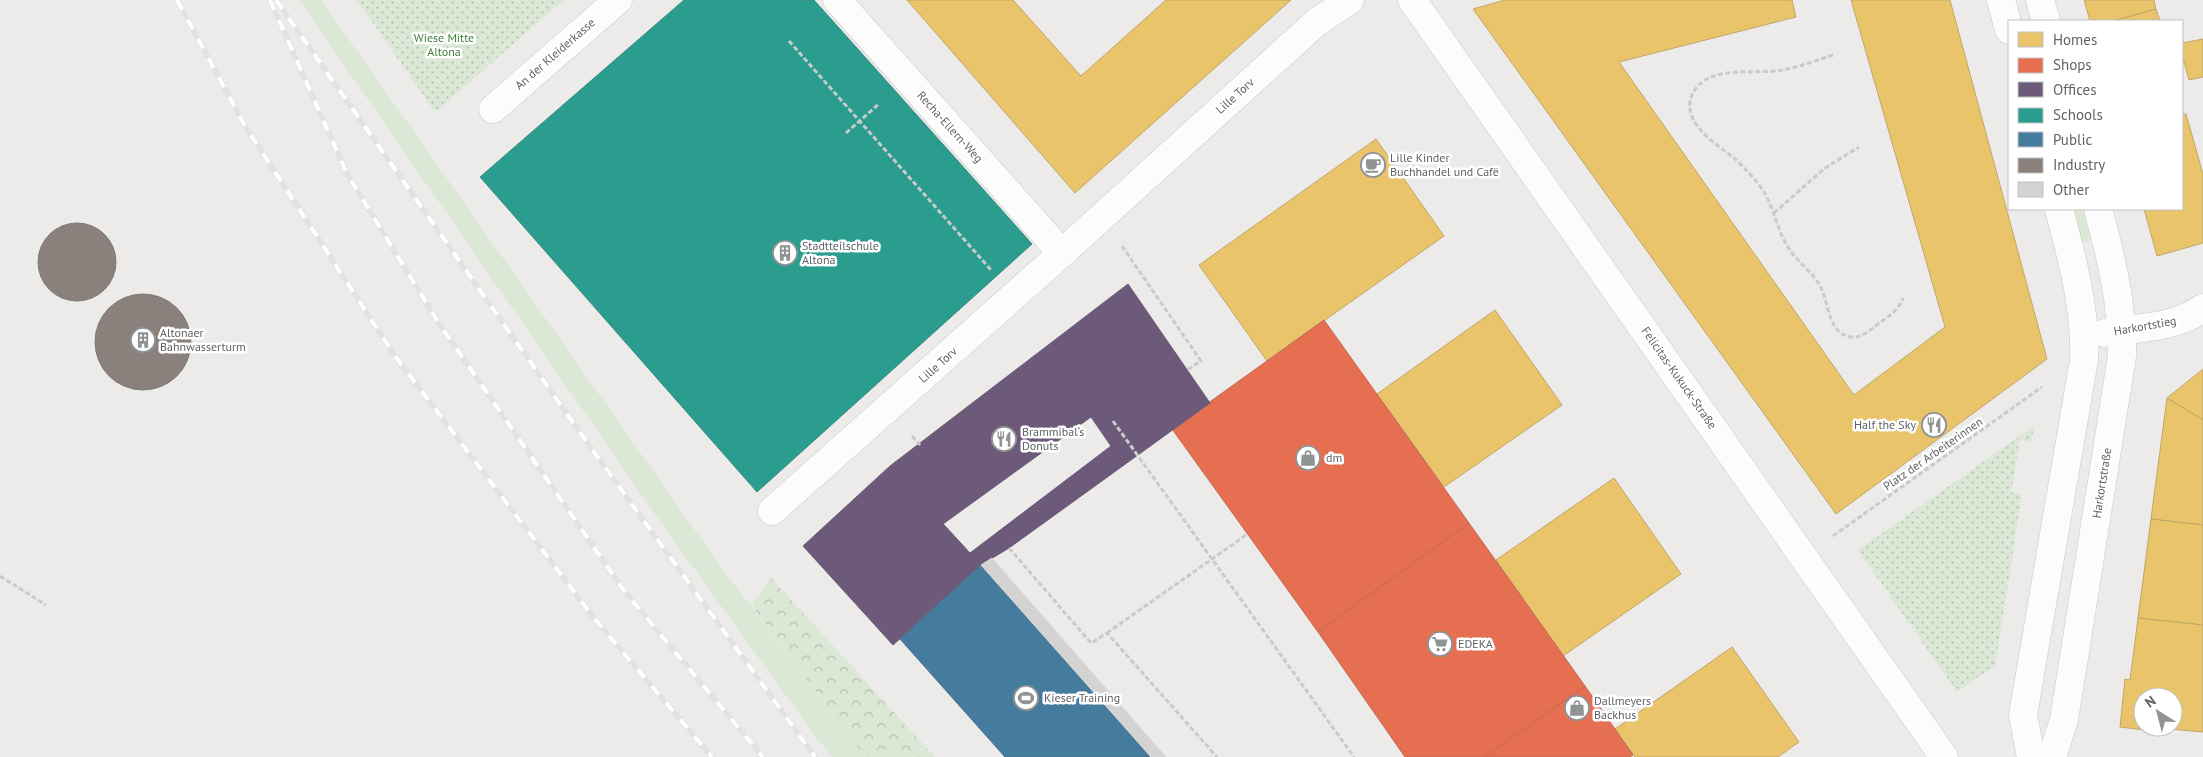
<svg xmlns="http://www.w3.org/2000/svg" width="2203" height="757" viewBox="0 0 2203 757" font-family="'PT Sans',sans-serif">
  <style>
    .grass { fill: #dae8d5 }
    .forest { fill: url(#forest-crowns) }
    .park { fill: url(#park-dots) }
    .homes { fill: #e9c46a; stroke: #bfa769; fill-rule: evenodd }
    .shops { fill: #e76f51; stroke: #be6b57 }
    .offices { fill: #6d597a; stroke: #685c74 }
    .schools { fill: #2a9d8f; stroke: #3a8c83 }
    .public { fill: #457b9d; stroke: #4c748c }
    .industry { fill: #8a817c; stroke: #7d7875 }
    .building { fill: #d4d2d2; stroke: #dcdad8 }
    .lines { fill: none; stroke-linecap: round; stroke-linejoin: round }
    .street-casing { stroke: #cac9c9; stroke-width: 29 }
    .path { stroke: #c7ccc9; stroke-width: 3; stroke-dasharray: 5 2.5; stroke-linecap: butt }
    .street { stroke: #fcfcfc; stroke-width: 28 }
    .rail-casing { stroke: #e3e2e2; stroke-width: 5.5 }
    .rail { stroke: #fff; stroke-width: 4; stroke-dasharray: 11; stroke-linecap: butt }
    .labels { text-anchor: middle; stroke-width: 5; stroke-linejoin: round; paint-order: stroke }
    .park-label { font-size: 12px; fill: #41813a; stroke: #fff }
    .street-label { font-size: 12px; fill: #5e6366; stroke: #fff }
    .poi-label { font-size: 12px; fill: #5e6366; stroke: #fff; text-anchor: start }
  </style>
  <defs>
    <pattern id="forest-crowns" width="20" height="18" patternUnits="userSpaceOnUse" patternTransform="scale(1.25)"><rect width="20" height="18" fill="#dae8d5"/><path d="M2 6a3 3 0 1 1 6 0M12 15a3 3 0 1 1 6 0" fill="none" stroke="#b4c0b1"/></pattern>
    <pattern id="park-dots" width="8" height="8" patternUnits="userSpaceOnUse" patternTransform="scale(1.25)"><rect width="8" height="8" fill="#dae8d5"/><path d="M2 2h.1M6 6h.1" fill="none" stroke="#b4c0b1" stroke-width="1.8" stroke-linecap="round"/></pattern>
  </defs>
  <rect width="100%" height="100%" fill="#edebe9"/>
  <g class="grass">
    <polygon points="299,0 321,0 718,563 865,757 833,757 816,737 661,523"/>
    <polygon points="2069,209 2086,209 2093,236 2089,241 2081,242"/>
  </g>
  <polygon class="forest" points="771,578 935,757 865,757 751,605"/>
  <g class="park">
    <polygon points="357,0 564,0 435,112"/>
    <polygon points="2034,426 2031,442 2020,440 2011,492 2022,494 1995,666 1957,692 1858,550"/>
  </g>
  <g class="homes">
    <polygon points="907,0 1013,0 1081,76 1166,0 1291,0 1075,193"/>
    <polygon points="1505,0 1792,0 1796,17 1619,62 1854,395 1945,327 1851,0 1950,0 2047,359 1836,514 1473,9"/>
    <polygon points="2084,0 2154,0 2156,9 2113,21 2090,21"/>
    <polygon points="2156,9 2160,21 2113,21"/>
    <polygon points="2203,39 2203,77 2189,80 2182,55 2182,43"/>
    <polygon points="2186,114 2203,174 2203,243 2157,256 2144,209 2182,209 2182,115"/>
    <polygon points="1376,139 1444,236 1267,361 1199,265"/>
    <polygon points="1495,310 1562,405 1444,487 1377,394"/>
    <polygon points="2203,369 2203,420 2167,398"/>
    <polygon points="2167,398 2203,420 2203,525 2151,519"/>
    <polygon points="1614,478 1681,574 1563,656 1496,560"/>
    <polygon points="2151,519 2203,525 2203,625 2138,618"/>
    <path d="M2138 618 2203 625V732L2170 729V733L2120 727 2125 679 2130 680ZM2143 697H2173V727H2143Z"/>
    <polygon points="1732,647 1799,742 1778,757 1635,757 1615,729"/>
  </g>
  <g class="shops">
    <polygon points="1324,320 1469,523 1318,632 1172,429"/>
    <polygon points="1469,523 1585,686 1485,757 1405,757 1318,632"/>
    <polygon points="1585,686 1633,755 1630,757 1485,757"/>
  </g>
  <g class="offices">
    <polygon points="1128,284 1210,403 1009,548 981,565 970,553 1111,446 1091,417 943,524 890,466"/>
    <polygon points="890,466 981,565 893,645 803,546"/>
  </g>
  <polygon class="schools" points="684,0 814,0 1032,244 757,492 480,177"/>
  <polygon class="public" points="981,565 1151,757 1005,757 900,639"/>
  <g class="industry">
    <circle cx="77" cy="262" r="39"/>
    <circle cx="143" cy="342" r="48"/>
  </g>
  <polygon class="building" points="992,558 1166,757 1151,757 981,565"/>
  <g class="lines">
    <defs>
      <g id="street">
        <polyline points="837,0 1062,253"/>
        <polyline points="1412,0 1944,757"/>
        <polyline points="2001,0 2009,30"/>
        <polyline points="2040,0 2046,21"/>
        <polyline points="493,109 618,0"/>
        <path d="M2104 333C2136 328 2176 328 2203 308"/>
        <polyline points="772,511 1062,253 1318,21 1350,0"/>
        <path d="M2031 757 2023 715 2084 360C2086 309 2072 258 2059 209"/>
        <path d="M2052 757 2064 720 2122 356C2123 307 2111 256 2098 209"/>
      </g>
    </defs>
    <use href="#street" class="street-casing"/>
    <g class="path">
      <polyline points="789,41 991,270"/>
      <path d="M1833 55C1817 60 1800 67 1783 70 1757 75 1710 64 1694 91 1677 120 1715 143 1734 158 1744 167 1757 181 1764 192 1774 209 1777 228 1786 244 1795 261 1813 271 1821 288 1829 303 1828 334 1851 337 1861 339 1870 330 1878 324 1889 316 1898 311 1903 298"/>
      <polyline points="846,133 880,103"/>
      <polyline points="1774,213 1825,168 1859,147"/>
      <polyline points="1122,246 1201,361 1187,370"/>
      <polyline points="1113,421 1354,757"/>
      <polyline points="912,436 920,445"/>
      <polyline points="1833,536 2042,387"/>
      <polyline points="1009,548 1091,643 1107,633 1217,757"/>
      <polyline points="0,576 46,605"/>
      <polyline points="1107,633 1246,535"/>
    </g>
    <use href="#street" class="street"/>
    <defs>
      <g id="rail">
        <polyline points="177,0 245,126 395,356 594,618 712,757"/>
        <polyline points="270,0 347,174 440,325 625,592 763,757"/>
        <polyline points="276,0 581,434 815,757"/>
      </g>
    </defs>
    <use href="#rail" class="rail-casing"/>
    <use href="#rail" class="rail"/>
  </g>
  <defs>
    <symbol id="cafe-ring" viewBox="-11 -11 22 22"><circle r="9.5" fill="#fff" stroke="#909394" stroke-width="1.5"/><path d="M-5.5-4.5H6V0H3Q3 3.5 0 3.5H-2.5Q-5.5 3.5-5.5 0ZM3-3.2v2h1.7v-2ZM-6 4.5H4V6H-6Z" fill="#909394"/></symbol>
    <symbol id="building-ring" viewBox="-11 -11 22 22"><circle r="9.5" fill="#fff" stroke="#909394" stroke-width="1.5"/><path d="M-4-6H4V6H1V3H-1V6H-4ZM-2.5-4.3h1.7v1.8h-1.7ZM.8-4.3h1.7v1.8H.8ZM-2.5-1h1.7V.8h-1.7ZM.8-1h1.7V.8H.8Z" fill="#909394"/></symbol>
    <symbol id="restaurant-ring" viewBox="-11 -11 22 22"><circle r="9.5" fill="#fff" stroke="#909394" stroke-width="1.5"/><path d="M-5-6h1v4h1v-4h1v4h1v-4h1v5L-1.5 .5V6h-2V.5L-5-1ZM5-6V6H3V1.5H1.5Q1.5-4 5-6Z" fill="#909394"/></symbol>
    <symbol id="shop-ring" viewBox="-11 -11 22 22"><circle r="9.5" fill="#fff" stroke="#909394" stroke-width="1.5"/><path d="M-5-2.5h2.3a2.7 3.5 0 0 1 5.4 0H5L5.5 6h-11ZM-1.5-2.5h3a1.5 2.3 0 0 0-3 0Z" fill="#909394"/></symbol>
    <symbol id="supermarket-ring" viewBox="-11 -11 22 22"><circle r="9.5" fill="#fff" stroke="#909394" stroke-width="1.5"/><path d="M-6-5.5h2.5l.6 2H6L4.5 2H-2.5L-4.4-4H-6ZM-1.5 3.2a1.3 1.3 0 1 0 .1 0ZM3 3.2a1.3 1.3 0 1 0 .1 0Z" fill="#909394"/></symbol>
    <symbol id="stadium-ring" viewBox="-11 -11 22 22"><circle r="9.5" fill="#fff" stroke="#909394" stroke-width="1.5"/><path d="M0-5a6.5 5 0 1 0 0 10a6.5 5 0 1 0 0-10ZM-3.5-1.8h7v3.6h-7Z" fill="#909394"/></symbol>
  </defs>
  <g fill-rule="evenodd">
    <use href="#cafe-ring" x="1359" y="151" width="28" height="28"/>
    <use href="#building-ring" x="771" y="239" width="28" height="28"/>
    <use href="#building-ring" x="129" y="326" width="28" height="28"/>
    <use href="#restaurant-ring" x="1920" y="411" width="28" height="28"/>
    <use href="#restaurant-ring" x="990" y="425" width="28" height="28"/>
    <use href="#shop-ring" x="1294" y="444" width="28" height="28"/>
    <use href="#supermarket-ring" x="1426" y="630" width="28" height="28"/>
    <use href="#stadium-ring" x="1012" y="684" width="28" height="28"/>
    <use href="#shop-ring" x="1563" y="694" width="28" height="28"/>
  </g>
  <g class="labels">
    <g class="park-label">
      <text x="444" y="42">Wiese Mitte<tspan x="444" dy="14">Altona</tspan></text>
    </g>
    <g class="street-label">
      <text transform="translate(555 54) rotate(-41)" y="4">An der Kleiderkasse</text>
      <text transform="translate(1235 96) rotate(-42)" y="4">Lille Torv</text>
      <text transform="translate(950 127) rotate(48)" y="4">Recha-Ellern-Weg</text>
      <text transform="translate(2145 326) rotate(-10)" y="4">Harkortstieg</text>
      <text transform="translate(938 365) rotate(-42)" y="4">Lille Torv</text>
      <text transform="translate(1679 378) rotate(55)" y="4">Felicitas-Kukuck-Straße</text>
      <text transform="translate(1933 454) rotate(-35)" y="4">Platz der Arbeiterinnen</text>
      <text transform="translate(2102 483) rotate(-81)" y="4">Harkortstraße</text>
    </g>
    <g class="poi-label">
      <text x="1390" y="162">Lille Kinder<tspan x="1390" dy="14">Buchhandel und Cafë</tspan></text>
      <text x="802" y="250">Stadtteilschule<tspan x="802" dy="14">Altona</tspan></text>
      <text x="160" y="337">Altonaer<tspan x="160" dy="14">Bahnwasserturm</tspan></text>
      <text x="1916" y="429" text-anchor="end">Half the Sky</text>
      <text x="1022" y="436">Brammibal‘s<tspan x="1022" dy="14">Donuts</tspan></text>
      <text x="1326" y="462">dm</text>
      <text x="1458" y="648">EDEKA</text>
      <text x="1044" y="702">Kieser Training</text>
      <text x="1594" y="705">Dallmeyers<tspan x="1594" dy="14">Backhus</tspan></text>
    </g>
  </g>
  <rect x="2008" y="20" width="175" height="190" fill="#ffffff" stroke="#bfc1c2"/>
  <rect x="2018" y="32" width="25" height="15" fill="#e9c46a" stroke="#bfc1c2"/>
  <text x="2053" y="45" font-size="15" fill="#5e6366">Homes</text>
  <rect x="2018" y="58" width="25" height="15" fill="#e76f51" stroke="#bfc1c2"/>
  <text x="2053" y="70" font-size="15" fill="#5e6366">Shops</text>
  <rect x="2018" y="82" width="25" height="15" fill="#6d597a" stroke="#bfc1c2"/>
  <text x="2053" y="95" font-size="15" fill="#5e6366">Offices</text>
  <rect x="2018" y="108" width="25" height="15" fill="#2a9d8f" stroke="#bfc1c2"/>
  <text x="2053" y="120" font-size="15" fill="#5e6366">Schools</text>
  <rect x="2018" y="132" width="25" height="15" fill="#457b9d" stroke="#bfc1c2"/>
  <text x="2053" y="145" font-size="15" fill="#5e6366">Public</text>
  <rect x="2018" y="158" width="25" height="15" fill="#8a817c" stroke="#bfc1c2"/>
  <text x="2053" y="170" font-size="15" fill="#5e6366">Industry</text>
  <rect x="2018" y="182" width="25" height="15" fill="#d4d2d2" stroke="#bfc1c2"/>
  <text x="2053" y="195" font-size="15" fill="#5e6366">Other</text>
  <g transform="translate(2158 712) rotate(324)"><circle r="24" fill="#ffffff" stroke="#bfc1c2"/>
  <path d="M0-4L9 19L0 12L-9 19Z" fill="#909394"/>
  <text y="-8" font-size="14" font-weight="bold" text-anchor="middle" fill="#5e6366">N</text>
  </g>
</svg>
